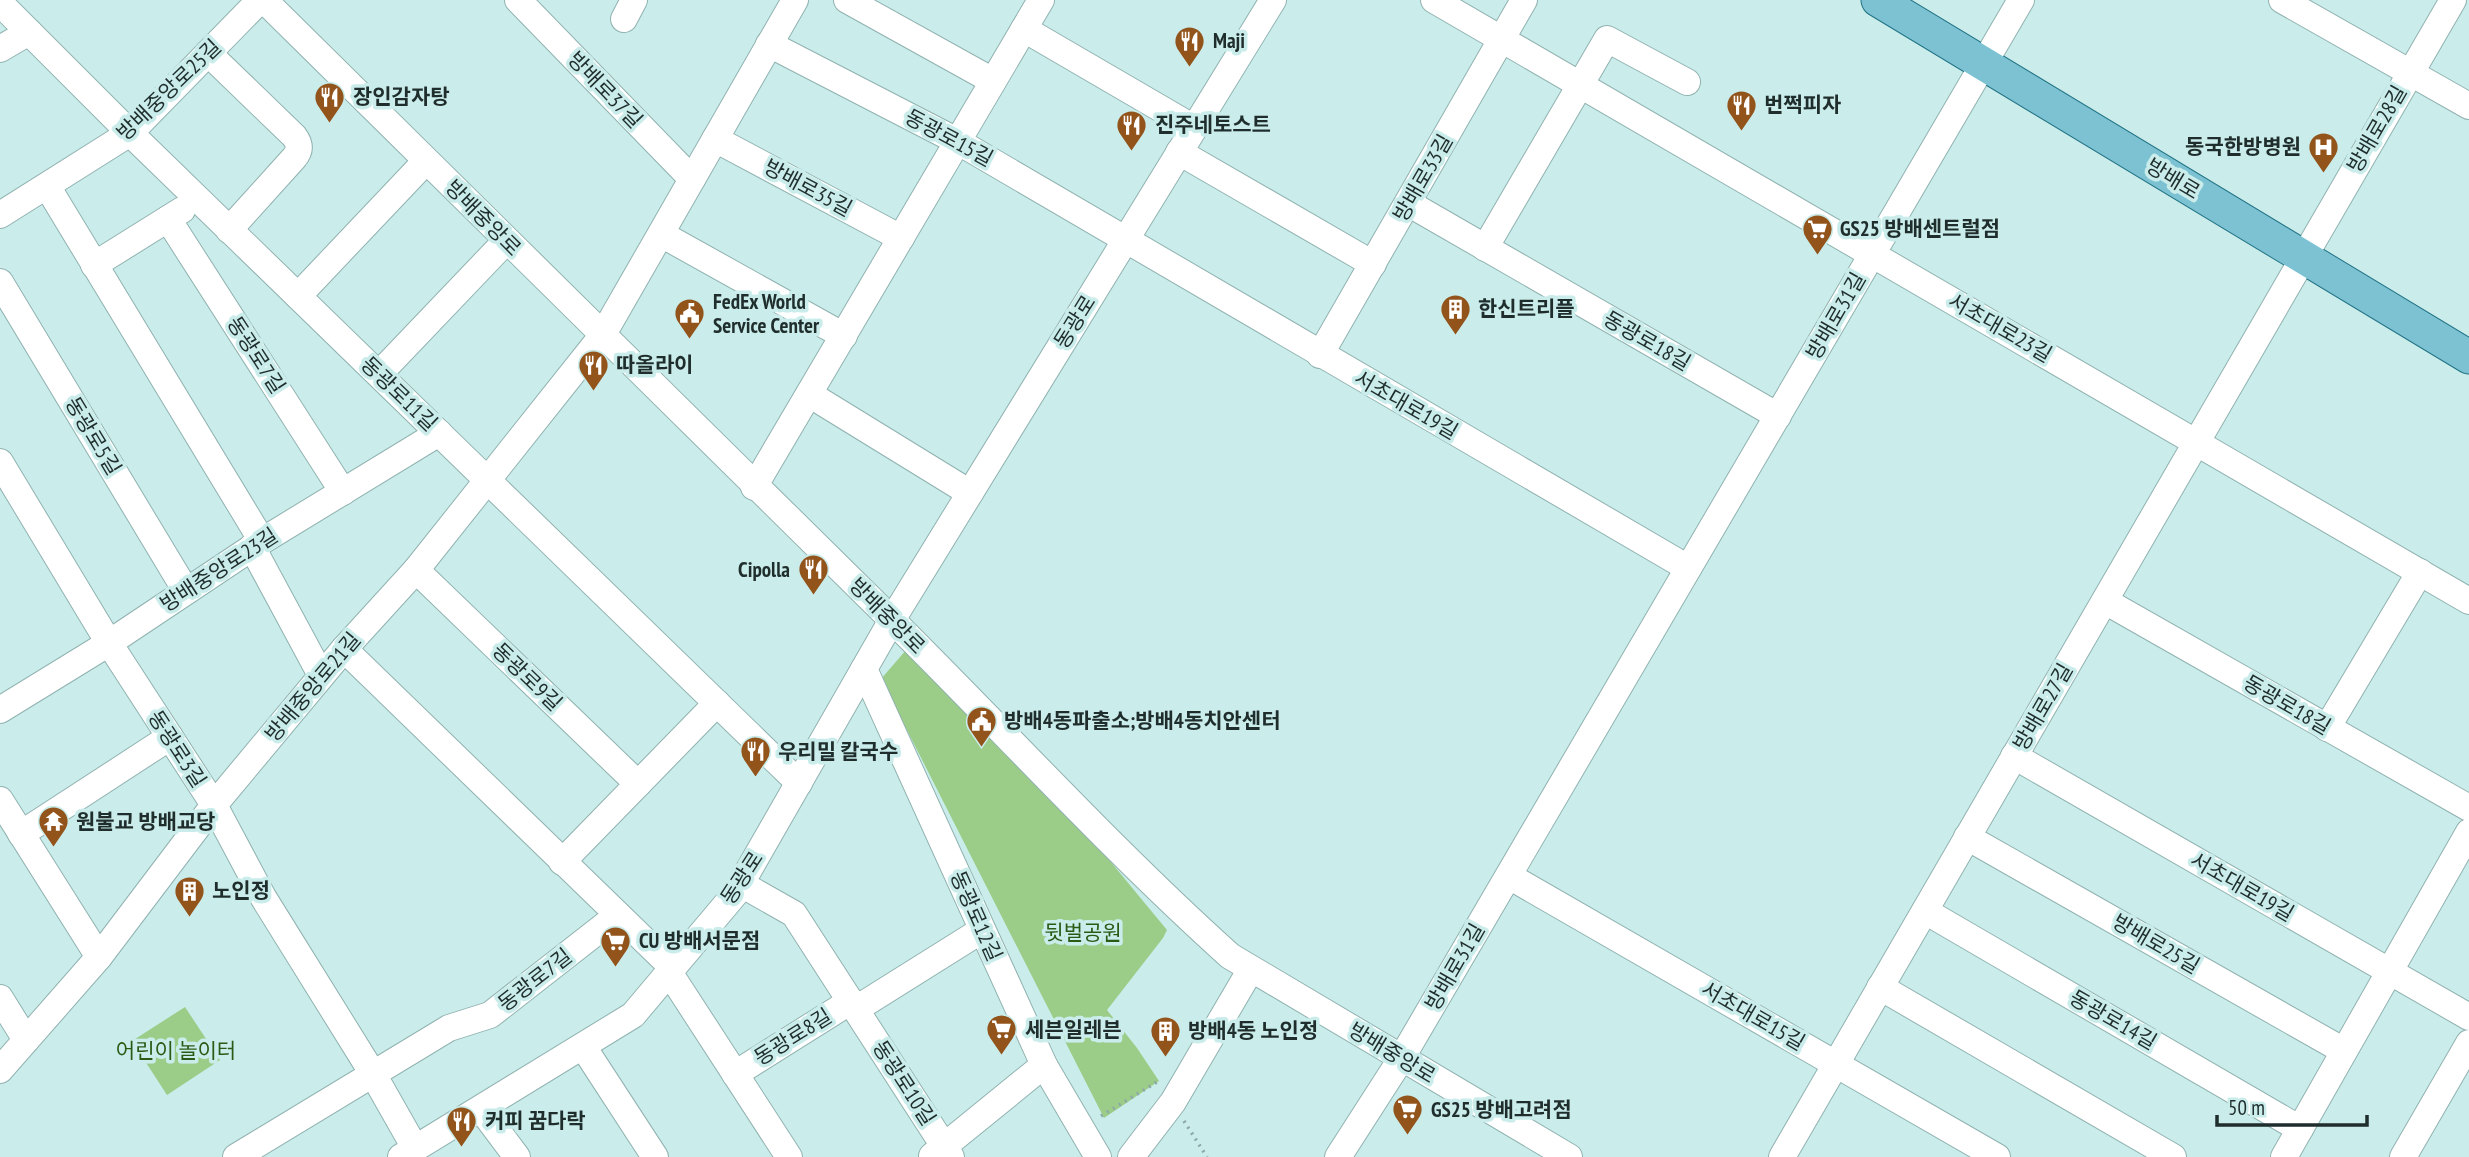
<svg xmlns="http://www.w3.org/2000/svg" width="2469" height="1157" viewBox="0 0 2469 1157" font-family="'PT Sans Narrow','Noto Sans KR',sans-serif">
  <style>
    .green { fill: #9bcd89 }
    .lines { fill: none; stroke-linecap: round; stroke-linejoin: round }
    .minor-casing { stroke: #90b2b0; stroke-width: 28 }
    .major-casing { stroke: #227385; stroke-width: 35 }
    .path { stroke: #8da8a7; stroke-width: 3.5; stroke-dasharray: 2 5; stroke-linecap: butt }
    .minor { stroke: #fff; stroke-width: 26 }
    .major { stroke: #7cc2d3; stroke-width: 33 }
    .labels { text-anchor: middle; stroke-width: 7; stroke-linejoin: round; paint-order: stroke }
    .poi-label { font-size: 21px; font-weight: bold; fill: #1f2d2c; stroke: #caedeb; text-anchor: start }
    .street-label { font-size: 21px; fill: #1f2d2c; stroke: #caedeb }
    .park-label { font-size: 21px; fill: #2a5b15; stroke: #caedeb }
  </style>
  <rect width="100%" height="100%" fill="#caedeb"/>
  <g class="green">
    <polygon points="913,642 1020,752 1167,930 1163,938 1107,1010 1137,1048 1159,1081 1104,1118 881,679"/>
    <polygon points="185,1007 220,1060 167,1095 132,1041"/>
  </g>
  <g class="lines">
    <defs>
      <g id="minor">
        <path d="M264 0C472 207 681 413 891 619 1004 731 1111 849 1230 956L1569 1157"/>
        <polyline points="518,0 692,179"/>
        <polyline points="847,0 993,81"/>
        <polyline points="1434,0 2469,601"/>
        <polyline points="2282,0 2469,106"/>
        <polyline points="0,3 130,133 799,783"/>
        <polyline points="624,19 634,0"/>
        <polyline points="1024,29 1194,128"/>
        <polyline points="769,44 957,141 1688,568"/>
        <polyline points="0,49 29,32"/>
        <path d="M208 53 294 136C300 144 301 150 294 158L229 230"/>
        <polyline points="715,139 901,238"/>
        <polyline points="1179,152 1373,264"/>
        <polyline points="47,186 262,541"/>
        <polyline points="1408,203 1778,416"/>
        <polyline points="0,215 130,133 260,0"/>
        <polyline points="168,219 343,492"/>
        <polyline points="661,234 844,336"/>
        <polyline points="1485,248 1607,39 1687,82"/>
        <polyline points="94,265 182,210"/>
        <polyline points="0,282 186,591"/>
        <polyline points="298,296 426,161"/>
        <polyline points="1320,355 1524,0"/>
        <polyline points="379,374 506,241"/>
        <polyline points="809,394 970,493"/>
        <polyline points="0,462 109,643 214,805 263,897 373,1074 415,1148"/>
        <polyline points="754,487 1041,0"/>
        <polyline points="252,547 321,675"/>
        <polyline points="416,570 638,784"/>
        <polyline points="2105,601 2469,808"/>
        <polyline points="344,649 673,968"/>
        <polyline points="864,669 1044,1065 1098,1157"/>
        <polyline points="0,710 109,643 262,541 439,433"/>
        <polyline points="2327,728 2420,572"/>
        <polyline points="2014,756 2469,1017"/>
        <polyline points="0,800 99,957"/>
        <polyline points="21,834 170,737"/>
        <polyline points="1967,837 2344,1051"/>
        <polyline points="562,862 717,703"/>
        <polyline points="1509,876 1997,1157"/>
        <polyline points="741,884 794,914 951,1157"/>
        <polyline points="1925,911 2300,1129"/>
        <polyline points="669,972 789,1157"/>
        <polyline points="1880,987 2173,1157"/>
        <polyline points="0,998 26,1040"/>
        <polyline points="856,1009 982,930"/>
        <polyline points="584,1048 655,1157"/>
        <polyline points="0,1070 99,957 214,805 344,649 416,570 602,336 795,0"/>
        <polyline points="735,1074 851,1001"/>
        <polyline points="481,1109 517,1157"/>
        <polyline points="932,1156 1044,1065"/>
        <polyline points="236,1157 449,1028 490,1015 618,915"/>
        <polyline points="401,1157 633,1015 735,894 892,620 1273,0"/>
        <polyline points="1131,1157 1173,1102 1251,969"/>
        <polyline points="1338,1157 1401,1059 2021,0"/>
        <polyline points="1782,1157 2453,0"/>
        <polyline points="2284,1157 2469,832"/>
        <polyline points="2403,1157 2469,1043"/>
      </g>
      <polyline id="major" points="1878,0 2469,357"/>
    </defs>
    <use href="#minor" class="minor-casing"/>
    <use href="#major" class="major-casing"/>
    <g class="path">
      <polyline points="1101,1116 1157,1082"/>
      <polyline points="1184,1121 1207,1157"/>
    </g>
    <use href="#minor" class="minor"/>
    <use href="#major" class="major"/>
  </g>
  <defs>
    <symbol id="restaurant-pin" viewBox="-11 -11 22 30"><path d="M0 17L-7.5 6A9.5 9.5 0 1 1 7.5 6Z" fill="#93541c" stroke="#caedeb"/><path d="M-5-6h1v4h1v-4h1v4h1v-4h1v5L-1.5 .5V6h-2V.5L-5-1ZM5-6V6H3V1.5H1.5Q1.5-4 5-6Z" fill="#fff"/></symbol>
    <symbol id="hospital-pin" viewBox="-11 -11 22 30"><path d="M0 17L-7.5 6A9.5 9.5 0 1 1 7.5 6Z" fill="#93541c" stroke="#caedeb"/><path d="M-5-5h3v3.5h4V-5h3V5h-3V1.5h-4V5h-3Z" fill="#fff"/></symbol>
    <symbol id="supermarket-pin" viewBox="-11 -11 22 30"><path d="M0 17L-7.5 6A9.5 9.5 0 1 1 7.5 6Z" fill="#93541c" stroke="#caedeb"/><path d="M-6-5.5h2.5l.6 2H6L4.5 2H-2.5L-4.4-4H-6ZM-1.5 3.2a1.3 1.3 0 1 0 .1 0ZM3 3.2a1.3 1.3 0 1 0 .1 0Z" fill="#fff"/></symbol>
    <symbol id="building-pin" viewBox="-11 -11 22 30"><path d="M0 17L-7.5 6A9.5 9.5 0 1 1 7.5 6Z" fill="#93541c" stroke="#caedeb"/><path d="M-4-6H4V6H1V3H-1V6H-4ZM-2.5-4.3h1.7v1.8h-1.7ZM.8-4.3h1.7v1.8H.8ZM-2.5-1h1.7V.8h-1.7ZM.8-1h1.7V.8H.8Z" fill="#fff"/></symbol>
    <symbol id="civic-pin" viewBox="-11 -11 22 30"><path d="M0 17L-7.5 6A9.5 9.5 0 1 1 7.5 6Z" fill="#93541c" stroke="#caedeb"/><path d="M-.6-6.5H3V-4.5H.6V-3L4-1V1h2V6H-6V1h2V-1L-.6-3ZM-1.2 2.5V6h2.4V2.5Z" fill="#fff"/></symbol>
    <symbol id="temple-pin" viewBox="-11 -11 22 30"><path d="M0 17L-7.5 6A9.5 9.5 0 1 1 7.5 6Z" fill="#93541c" stroke="#caedeb"/><path d="M0-6L5-2H3V0L6.5 2.5H4V6H1.5V3h-3V6H-4V2.5H-6.5L-3 0V-2H-5Z" fill="#fff"/></symbol>
  </defs>
  <g fill-rule="evenodd">
    <use href="#restaurant-pin" x="1172" y="24" width="35" height="47"/>
    <use href="#restaurant-pin" x="312" y="80" width="35" height="47"/>
    <use href="#restaurant-pin" x="1724" y="88" width="35" height="47"/>
    <use href="#restaurant-pin" x="1114" y="108" width="35" height="47"/>
    <use href="#hospital-pin" x="2306" y="130" width="35" height="47"/>
    <use href="#supermarket-pin" x="1800" y="212" width="35" height="47"/>
    <use href="#building-pin" x="1438" y="292" width="35" height="47"/>
    <use href="#civic-pin" x="672" y="296" width="35" height="47"/>
    <use href="#restaurant-pin" x="576" y="348" width="35" height="47"/>
    <use href="#restaurant-pin" x="796" y="552" width="35" height="47"/>
    <use href="#civic-pin" x="964" y="704" width="35" height="47"/>
    <use href="#restaurant-pin" x="738" y="734" width="35" height="47"/>
    <use href="#temple-pin" x="36" y="804" width="35" height="47"/>
    <use href="#building-pin" x="172" y="874" width="35" height="47"/>
    <use href="#supermarket-pin" x="598" y="924" width="35" height="47"/>
    <use href="#supermarket-pin" x="984" y="1012" width="35" height="47"/>
    <use href="#building-pin" x="1148" y="1014" width="35" height="47"/>
    <use href="#supermarket-pin" x="1390" y="1092" width="35" height="47"/>
    <use href="#restaurant-pin" x="444" y="1104" width="35" height="47"/>
  </g>
  <g class="labels">
    <g class="poi-label">
      <text x="1213" y="48">Maji</text>
      <text x="353" y="104">장인감자탕</text>
      <text x="1764" y="112">번쩍피자</text>
      <text x="1155" y="132">진주네토스트</text>
      <text x="2301" y="154" text-anchor="end">동국한방병원</text>
      <text x="1840" y="236">GS25 방배센트럴점</text>
      <text x="713" y="309">FedEx World<tspan x="713" dy="24">Service Center</tspan></text>
      <text x="1478" y="316">한신트리플</text>
      <text x="616" y="372">따올라이</text>
      <text x="790" y="577" text-anchor="end">Cipolla</text>
      <text x="1004" y="728">방배4동파출소;방배4동치안센터</text>
      <text x="778" y="759">우리밀 칼국수</text>
      <text x="76" y="829">원불교 방배교당</text>
      <text x="212" y="898">노인정</text>
      <text x="639" y="948">CU 방배서문점</text>
      <text x="1025" y="1037">세븐일레븐</text>
      <text x="1188" y="1038">방배4동 노인정</text>
      <text x="1431" y="1117">GS25 방배고려점</text>
      <text x="485" y="1128">커피 꿈다락</text>
    </g>
    <g class="street-label">
      <text transform="translate(169 90) rotate(-44)" y="7">방배중앙로25길</text>
      <text transform="translate(605 90) rotate(46)" y="7">방배로37길</text>
      <text transform="translate(2377 129) rotate(-60)" y="7">방배로28길</text>
      <text transform="translate(949 138) rotate(28)" y="7">동광로15길</text>
      <text transform="translate(1423 178) rotate(-60)" y="7">방배로33길</text>
      <text transform="translate(2173 179) rotate(31)" y="7">방배로</text>
      <text transform="translate(808 188) rotate(28)" y="7">방배로35길</text>
      <text transform="translate(483 218) rotate(45)" y="7">방배중앙로</text>
      <text transform="translate(1836 316) rotate(-60)" y="7">방배로31길</text>
      <text transform="translate(1075 322) rotate(-58)" y="7">동광로</text>
      <text transform="translate(2000 328) rotate(30)" y="7">서초대로23길</text>
      <text transform="translate(1647 341) rotate(30)" y="7">동광로18길</text>
      <text transform="translate(256 355) rotate(57)" y="7">동광로7길</text>
      <text transform="translate(399 394) rotate(44)" y="7">동광로11길</text>
      <text transform="translate(1406 405) rotate(30)" y="7">서초대로19길</text>
      <text transform="translate(93 436) rotate(59)" y="7">동광로5길</text>
      <text transform="translate(219 570) rotate(-33)" y="7">방배중앙로23길</text>
      <text transform="translate(887 616) rotate(45)" y="7">방배중앙로</text>
      <text transform="translate(527 677) rotate(44)" y="7">동광로9길</text>
      <text transform="translate(313 687) rotate(-50)" y="7">방배중앙로21길</text>
      <text transform="translate(2287 705) rotate(30)" y="7">동광로18길</text>
      <text transform="translate(2043 707) rotate(-60)" y="7">방배로27길</text>
      <text transform="translate(177 749) rotate(57)" y="7">동광로3길</text>
      <text transform="translate(742 878) rotate(-57)" y="7">동광로</text>
      <text transform="translate(2242 887) rotate(30)" y="7">서초대로19길</text>
      <text transform="translate(976 916) rotate(66)" y="7">동광로12길</text>
      <text transform="translate(2156 944) rotate(30)" y="7">방배로25길</text>
      <text transform="translate(1455 967) rotate(-60)" y="7">방배로31길</text>
      <text transform="translate(535 980) rotate(-38)" y="7">동광로7길</text>
      <text transform="translate(1753 1016) rotate(30)" y="7">서초대로15길</text>
      <text transform="translate(2113 1020) rotate(30)" y="7">동광로14길</text>
      <text transform="translate(793 1037) rotate(-32)" y="7">동광로8길</text>
      <text transform="translate(1392 1053) rotate(31)" y="7">방배중앙로</text>
      <text transform="translate(904 1083) rotate(57)" y="7">동광로10길</text>
    </g>
    <g class="park-label">
      <text x="1083" y="940">뒷벌공원</text>
      <text x="176" y="1058">어린이 놀이터</text>
    </g>
  </g>
  <path d="M2217 1115v10h150v-10" fill="none" stroke="#1f2d2c" stroke-width="3.5"/>
  <text x="2228" y="1115" font-size="21" fill="#1f2d2c" stroke="#caedeb" stroke-width="5" paint-order="stroke">50 m</text>
</svg>
